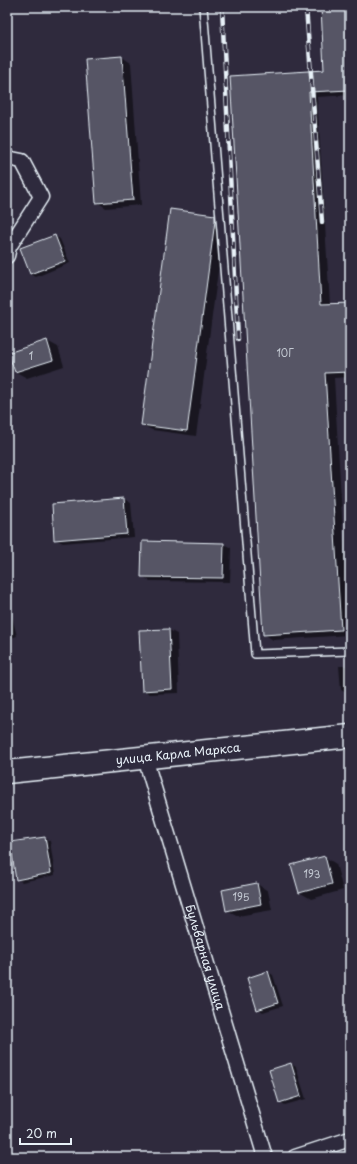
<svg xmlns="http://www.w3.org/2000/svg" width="357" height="1164" viewBox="0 0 357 1164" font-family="'Playpen Sans',sans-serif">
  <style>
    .shadow { fill: #0007 }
    .building { fill: #575565; stroke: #e8f1f8 }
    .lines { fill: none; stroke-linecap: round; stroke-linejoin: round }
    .service-casing { stroke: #e8f1f8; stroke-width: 10 }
    .minor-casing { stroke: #e8f1f8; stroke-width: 17 }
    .trunk-casing { stroke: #e8f1f8; stroke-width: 25 }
    .service { stroke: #2f2a3d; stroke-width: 7 }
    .minor { stroke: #2f2a3d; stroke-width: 14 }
    .trunk { stroke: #2f2a3d; stroke-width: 22 }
    .rail-casing { stroke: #e8f1f8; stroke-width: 4.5 }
    .rail { stroke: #2f2a3d; stroke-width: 3; stroke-dasharray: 9; stroke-linecap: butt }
    .labels { text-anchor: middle; stroke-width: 3; stroke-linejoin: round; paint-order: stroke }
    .number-label { font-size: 10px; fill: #c4cad3 }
    .street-label { font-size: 12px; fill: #e8f1f8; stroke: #2f2a3d }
  </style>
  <rect width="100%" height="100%" fill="#2f2a3d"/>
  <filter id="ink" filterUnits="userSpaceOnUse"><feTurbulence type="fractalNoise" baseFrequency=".025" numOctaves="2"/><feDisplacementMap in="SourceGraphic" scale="8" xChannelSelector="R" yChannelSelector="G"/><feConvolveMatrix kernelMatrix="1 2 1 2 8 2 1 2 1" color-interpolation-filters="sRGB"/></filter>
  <g filter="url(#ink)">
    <g class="shadow">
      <polygon points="322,7 350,7 350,95 317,97 330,305 350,304 350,377 334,378 349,635 273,640 264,634 231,77 325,71"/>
      <polygon points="122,57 131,63 141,205 106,208 97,202"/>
      <polygon points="214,216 224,221 224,226 196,436 152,430 142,425"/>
      <polygon points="55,236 60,239 70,263 36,277 30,274"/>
      <polygon points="47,341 58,347 64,366 27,378 16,372 10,353"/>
      <polygon points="124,499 131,503 134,537 63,543 55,539"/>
      <polygon points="224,544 231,548 230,582 150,581 142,576"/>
      <polygon points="7,614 12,617 17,636 7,639"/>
      <polygon points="169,630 177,634 179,693 150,694 142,690 140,631"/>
      <polygon points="339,666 350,666 350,692 346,693 341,690"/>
      <polygon points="44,838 50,841 55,875 22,882 17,879"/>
      <polygon points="325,857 336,864 343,890 311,899 299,892"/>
      <polygon points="257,884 268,891 272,910 238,916 227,910"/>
      <polygon points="268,972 273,975 283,1006 263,1012 258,1009"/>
      <polygon points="291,1064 296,1067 306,1099 285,1105 280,1102"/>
    </g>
    <g class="building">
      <polygon points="321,7 350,7 350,90 309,92 321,304 350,303 350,372 325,373 341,630 263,635 230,76 324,70"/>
      <polygon points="122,56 133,200 96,203 85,59"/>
      <polygon points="170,209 215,215 215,221 187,431 141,425"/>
      <polygon points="55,235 65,261 30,274 20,248"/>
      <polygon points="47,340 53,360 15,372 8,353"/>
      <polygon points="124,498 127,534 54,540 52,504"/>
      <polygon points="142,541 224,543 223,578 141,577"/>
      <polygon points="169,629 172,689 142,691 139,630"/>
      <polygon points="45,837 51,873 16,880 10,842"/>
      <polygon points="325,856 332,884 299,893 291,865"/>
      <polygon points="257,883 261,904 226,911 222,890"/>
      <polygon points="268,971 278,1003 257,1010 247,978"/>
      <polygon points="291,1063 301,1096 279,1103 269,1070"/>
    </g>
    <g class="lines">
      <defs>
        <polyline id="service" points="203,7 255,654 350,651"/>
        <g id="minor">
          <polyline points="7,158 22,161 41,197 9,247 7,256"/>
          <path id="s1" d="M145 758 265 1157"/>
          <polyline points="295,1157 350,1139"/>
        </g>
        <g id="trunk">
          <path id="s2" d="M7 772 350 736"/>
        </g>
      </defs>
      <use href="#service" class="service-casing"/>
      <use href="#minor" class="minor-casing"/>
      <use href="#trunk" class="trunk-casing"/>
      <use href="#service" class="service"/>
      <use href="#minor" class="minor"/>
      <use href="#trunk" class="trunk"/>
      <defs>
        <g id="rail">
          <polyline points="222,7 238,339"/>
          <polyline points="306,7 322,222"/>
        </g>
      </defs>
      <use href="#rail" class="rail-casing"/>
      <use href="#rail" class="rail"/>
    </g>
  </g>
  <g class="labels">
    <g class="number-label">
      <text x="285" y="357">10Г</text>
      <text x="31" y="360">1</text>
      <text x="312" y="878">193</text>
      <text x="241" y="901">195</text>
    </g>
    <g class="street-label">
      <text dy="4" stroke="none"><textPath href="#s2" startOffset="172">улица Карла Маркса</textPath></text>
      <text dy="4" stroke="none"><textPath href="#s1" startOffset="208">Бульварная улица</textPath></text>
    </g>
  </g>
  <rect width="357" height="1164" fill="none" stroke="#2f2a3d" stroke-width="24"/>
  <rect x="12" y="12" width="333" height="1140" fill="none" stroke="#e8f1f8" stroke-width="1.5" filter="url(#ink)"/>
  <path d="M20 1138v6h51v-6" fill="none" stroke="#e8f1f8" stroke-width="2"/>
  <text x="26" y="1138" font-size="12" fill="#e8f1f8" stroke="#2f2a3d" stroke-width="3" paint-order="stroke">20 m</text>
</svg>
